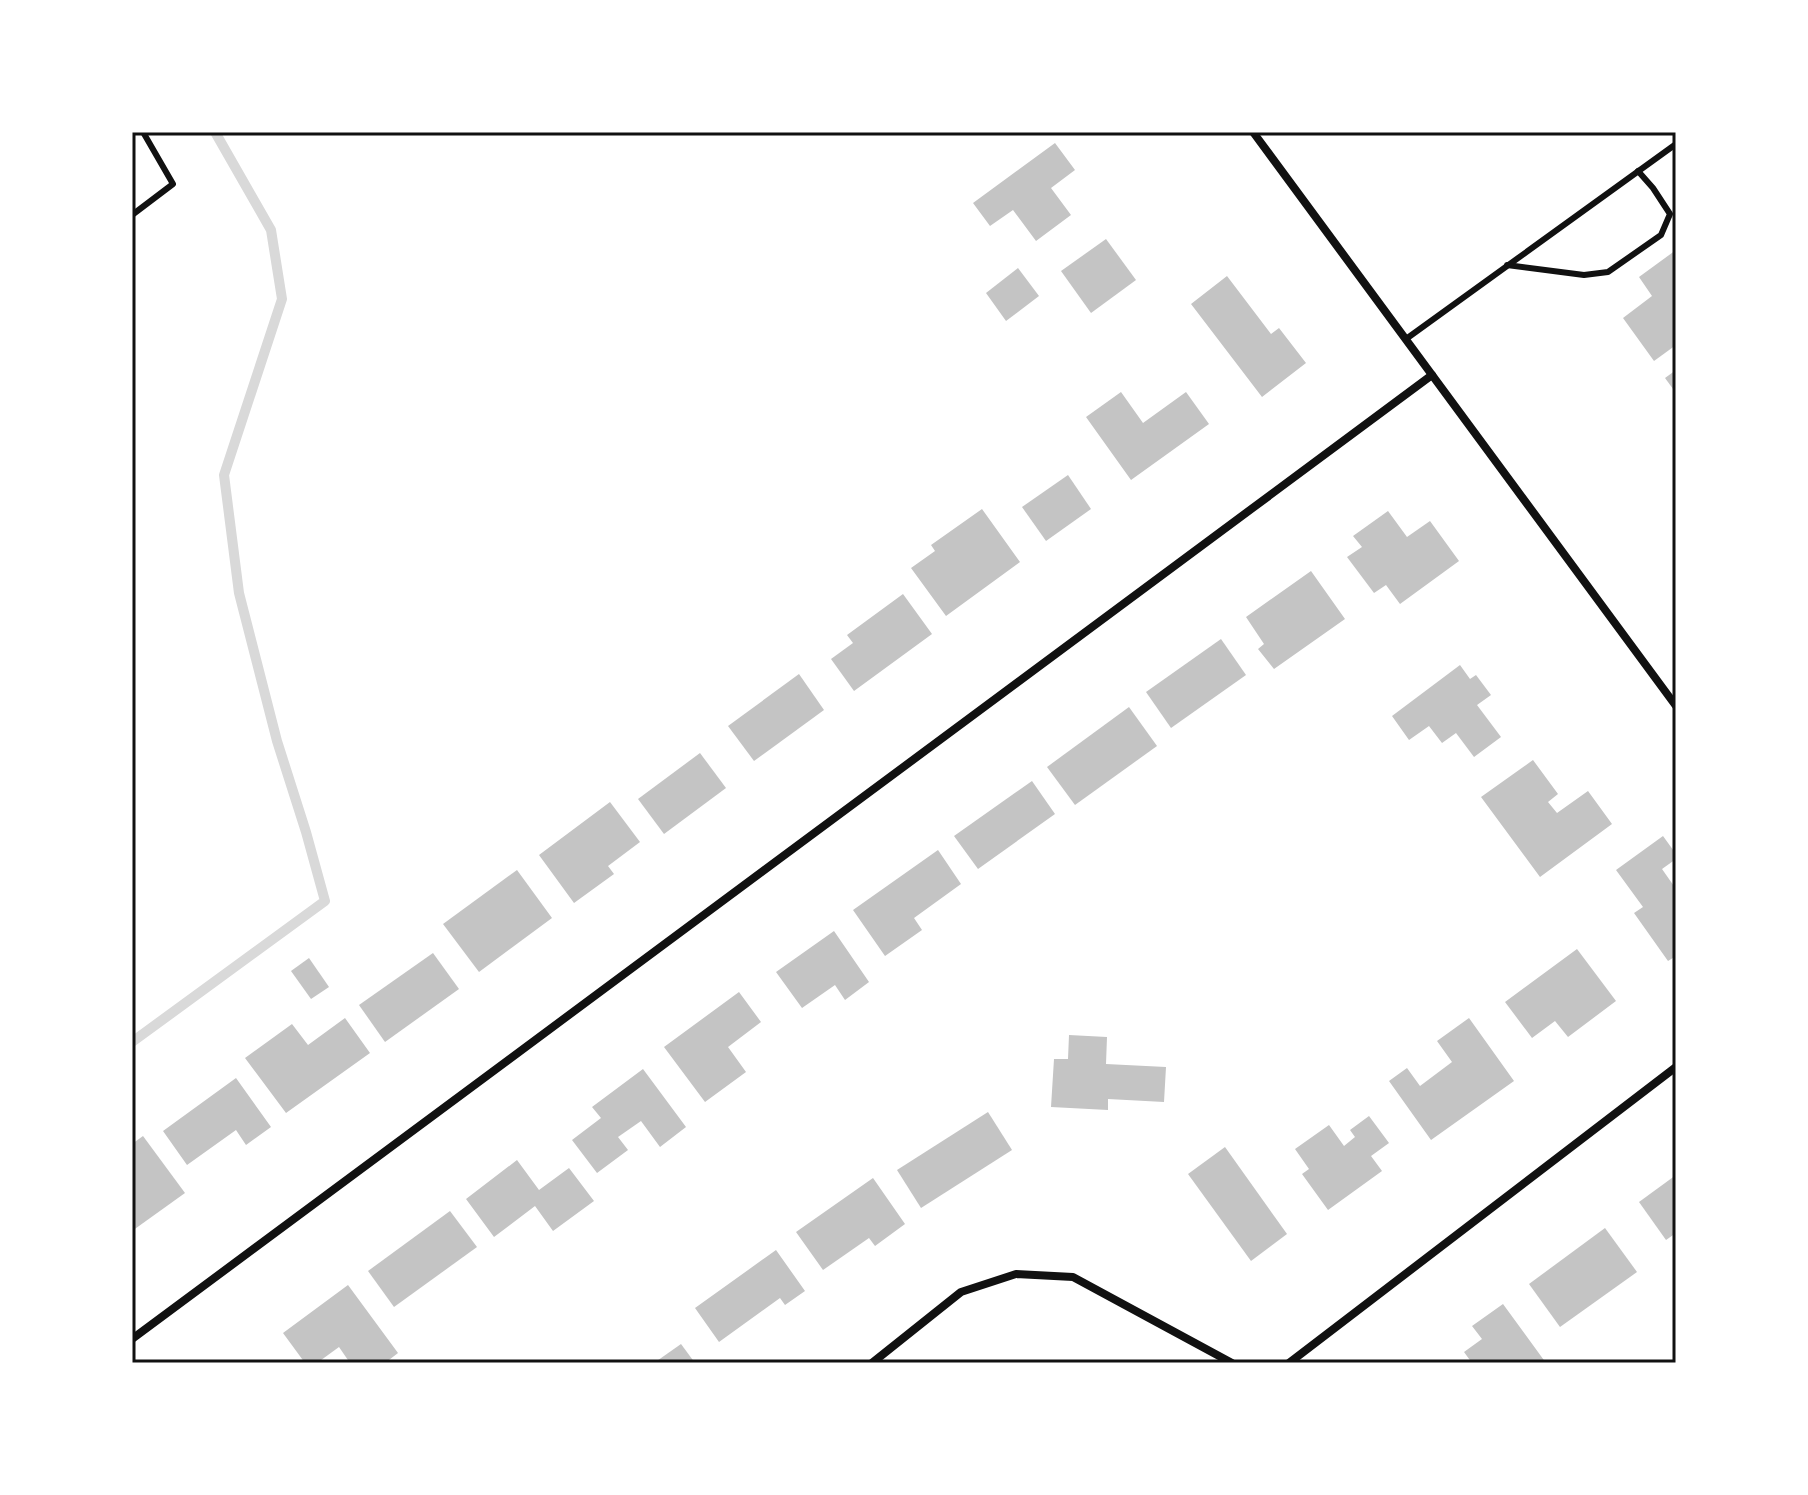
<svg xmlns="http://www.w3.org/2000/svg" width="1808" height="1495" viewBox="0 0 1808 1495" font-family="'Nunito Sans',sans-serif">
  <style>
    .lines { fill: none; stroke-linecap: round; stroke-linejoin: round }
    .stream { stroke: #d9d9d9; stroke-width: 10 }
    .building { fill: #c4c4c4 }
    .service { stroke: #111; stroke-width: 6 }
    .minor { stroke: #111; stroke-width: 8 }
    .neatline { fill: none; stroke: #111; stroke-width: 3 }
  </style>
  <rect width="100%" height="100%" fill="#fff"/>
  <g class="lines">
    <polyline class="stream" points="132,1042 325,901 306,832 277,741 239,593 224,475 282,299 271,230 215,132"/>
  </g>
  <g class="building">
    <polygon points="1055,143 1075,170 1051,188 1071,215 1036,241 1013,210 990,226 973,203"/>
    <polygon points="1106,239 1136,280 1091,313 1061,271"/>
    <polygon points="1676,250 1676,345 1654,361 1623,318 1652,296 1639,277"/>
    <polygon points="1018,268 1039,296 1006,321 986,293"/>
    <polygon points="1227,276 1271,334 1279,328 1306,363 1262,397 1191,304"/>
    <polygon points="1676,370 1676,393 1665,378"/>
    <polygon points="1121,392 1143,423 1186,392 1209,424 1131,480 1086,417"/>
    <polygon points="1068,475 1091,509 1046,541 1022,507"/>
    <polygon points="982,509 1020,562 946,616 911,568 935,551 931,545"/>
    <polygon points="1388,511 1407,537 1430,521 1459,561 1400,604 1386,585 1374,593 1347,557 1362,547 1353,536"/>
    <polygon points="1311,571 1345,619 1274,669 1258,649 1264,644 1246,617"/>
    <polygon points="903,594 932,634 854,691 831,659 853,643 847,635"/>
    <polygon points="1221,639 1246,675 1171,728 1146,692"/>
    <polygon points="1460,665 1470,679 1476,675 1491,695 1477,705 1501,737 1474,757 1456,733 1442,743 1429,726 1409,740 1392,716"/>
    <polygon points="799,674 824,710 754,761 728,726"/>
    <polygon points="1129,707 1157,746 1075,805 1047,767"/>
    <polygon points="700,753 726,788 664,834 638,799"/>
    <polygon points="1533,760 1558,794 1548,802 1557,813 1588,791 1612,824 1540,877 1481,797"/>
    <polygon points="1032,781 1055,814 978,869 954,836"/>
    <polygon points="610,802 640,842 608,866 614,874 574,903 539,855"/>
    <polygon points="1663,836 1676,854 1676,859 1662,869 1676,889 1676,956 1668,961 1634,913 1643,907 1616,870"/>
    <polygon points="938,850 961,884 914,918 922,930 885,956 853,910"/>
    <polygon points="517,870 552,918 479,972 443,924"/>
    <polygon points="834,931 869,982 845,1000 835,985 802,1008 776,972"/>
    <polygon points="1577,949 1616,1001 1568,1037 1555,1021 1532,1038 1505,1002"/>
    <polygon points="433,953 459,989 385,1042 359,1005"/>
    <polygon points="309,958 329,987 311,999 291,971"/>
    <polygon points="739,992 761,1022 728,1047 746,1072 705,1102 664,1047"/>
    <polygon points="345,1018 370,1053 286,1113 245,1058 292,1024 308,1045"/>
    <polygon points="1469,1018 1514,1081 1431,1140 1389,1081 1407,1068 1420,1086 1452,1062 1437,1041"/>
    <polygon points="1069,1035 1107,1037 1106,1064 1166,1067 1164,1102 1108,1099 1108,1110 1051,1107 1054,1059 1068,1059"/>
    <polygon points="643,1069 686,1127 660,1147 641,1121 618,1137 628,1150 597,1173 572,1140 601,1118 592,1107"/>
    <polygon points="236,1078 271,1127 246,1145 236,1130 187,1165 163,1131"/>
    <polygon points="988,1112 1012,1150 921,1208 897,1170"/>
    <polygon points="1369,1116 1389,1143 1371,1156 1382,1171 1328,1210 1302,1174 1309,1169 1295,1149 1329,1125 1344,1146 1355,1137 1350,1130"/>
    <polygon points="143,1136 185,1193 132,1231 132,1144"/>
    <polygon points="1225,1147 1287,1234 1251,1261 1188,1174"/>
    <polygon points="517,1160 539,1190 569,1168 594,1201 553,1231 535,1206 494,1237 466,1199"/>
    <polygon points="1676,1175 1676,1233 1666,1240 1639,1202"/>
    <polygon points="873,1178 905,1224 875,1246 869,1238 823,1270 796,1232"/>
    <polygon points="450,1211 477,1247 394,1307 368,1271"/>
    <polygon points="1605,1228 1637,1272 1560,1327 1529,1284"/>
    <polygon points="776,1250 805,1291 785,1305 780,1298 719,1342 695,1308"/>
    <polygon points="348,1285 398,1353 385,1363 350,1363 339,1347 317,1363 305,1363 283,1333"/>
    <polygon points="1503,1304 1546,1363 1472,1363 1464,1352 1482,1339 1472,1326"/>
    <polygon points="681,1344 695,1363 654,1363"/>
  </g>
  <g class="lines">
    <g class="service">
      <polyline points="132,215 173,184 143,132"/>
      <polyline points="1507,265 1584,275 1608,272 1661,235 1670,214 1653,188 1638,171"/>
      <polyline points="1406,339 1676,144"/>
    </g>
    <g class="minor">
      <polyline points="1253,132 1676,706"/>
      <polyline points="132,1339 1432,375"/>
      <polyline points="872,1363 961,1292 1016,1274 1073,1277 1232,1363"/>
      <polyline points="1289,1363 1676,1067"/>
    </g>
  </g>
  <rect width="1808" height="1495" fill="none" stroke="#ffffff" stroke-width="268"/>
  <rect x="134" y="134" width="1540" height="1227" class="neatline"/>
</svg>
